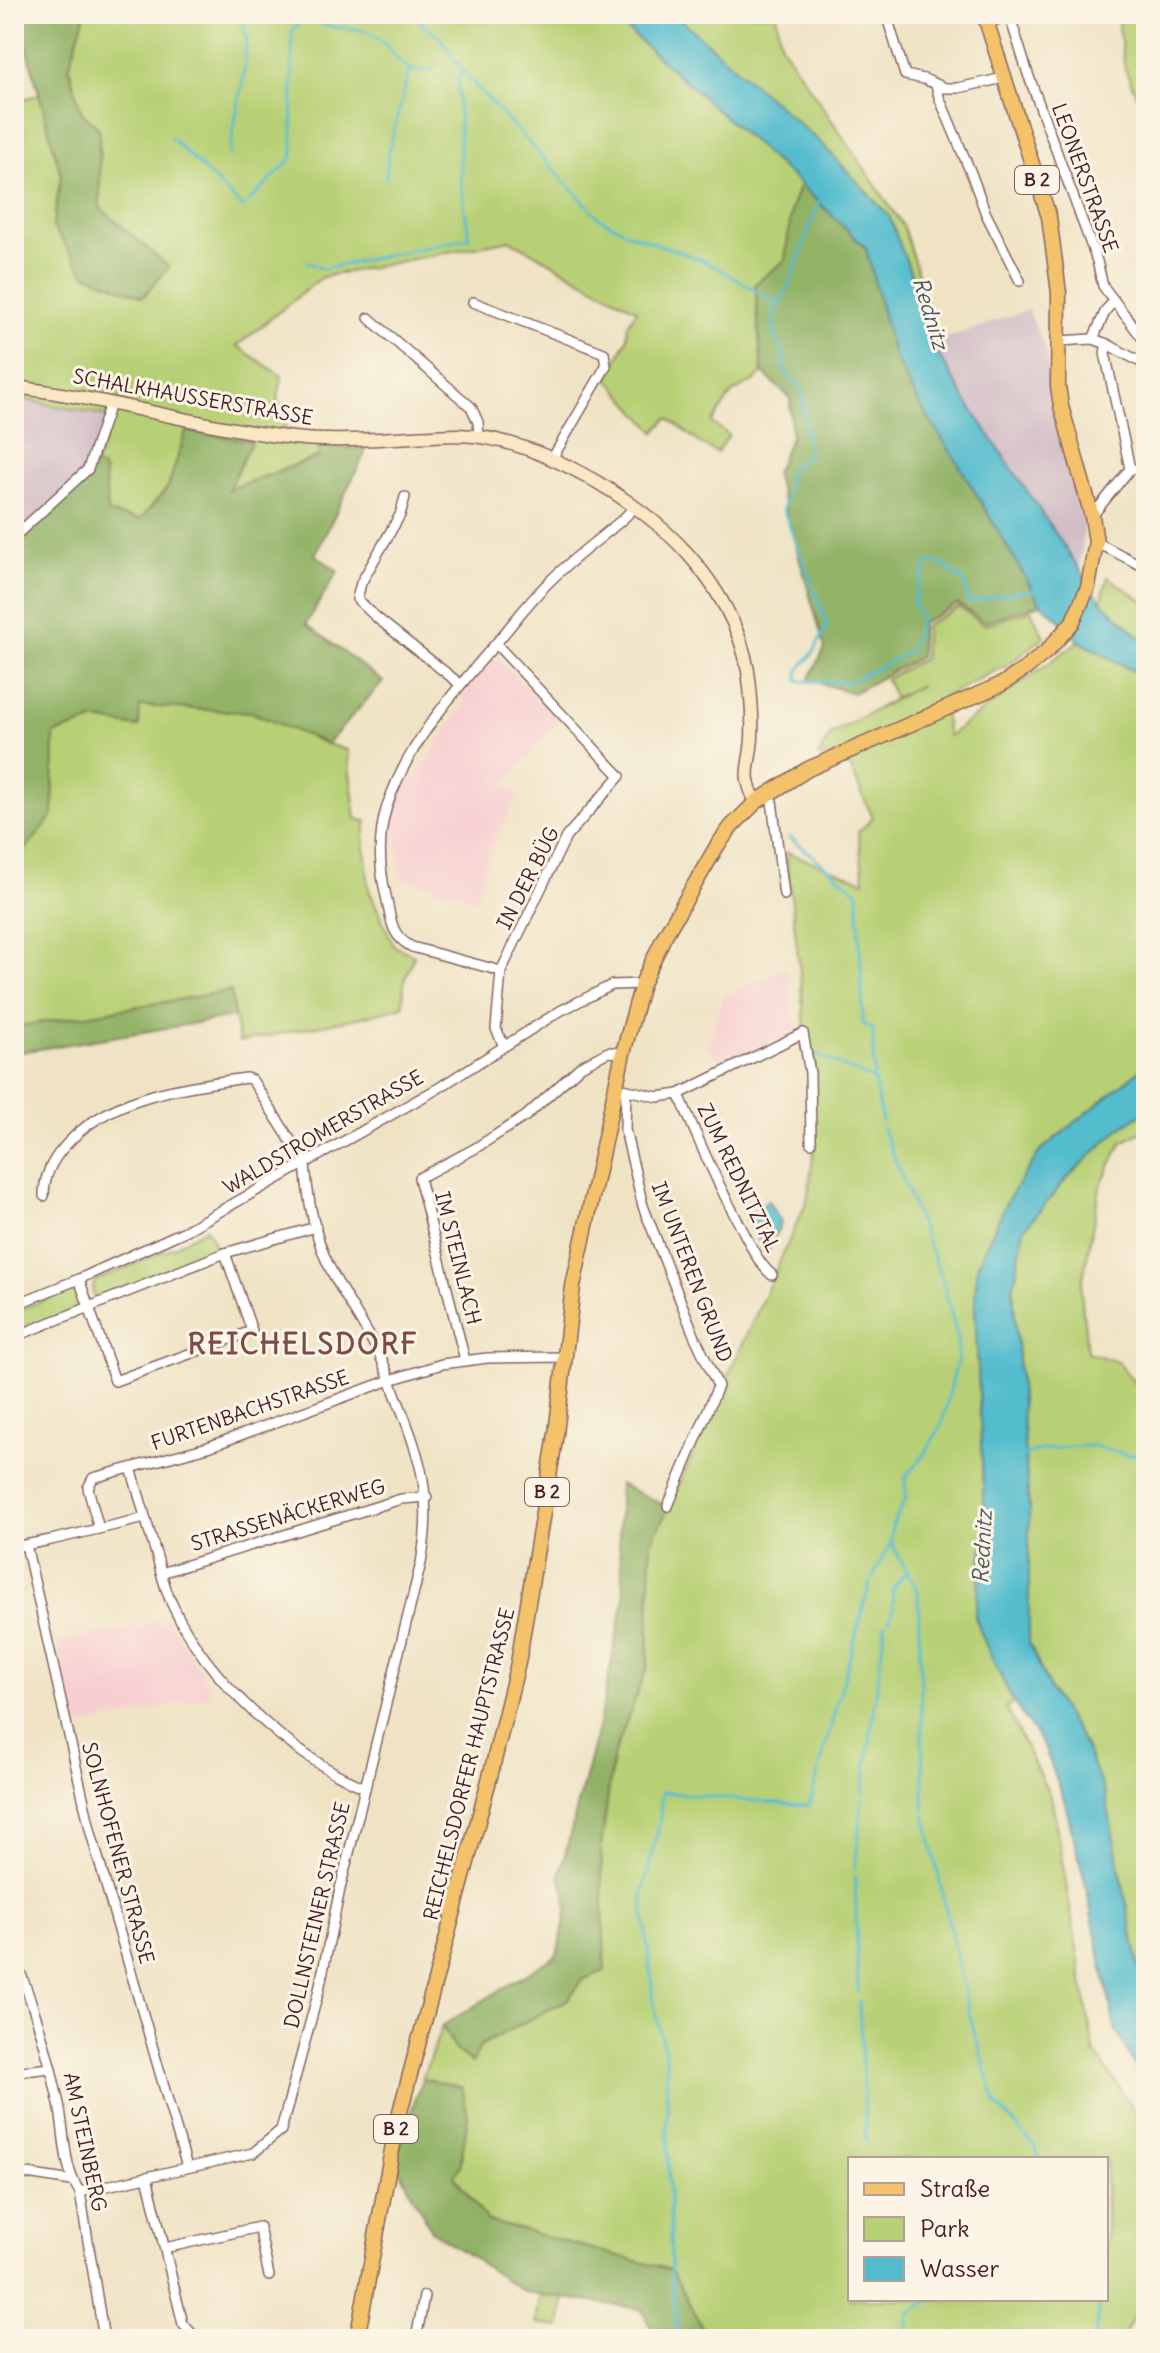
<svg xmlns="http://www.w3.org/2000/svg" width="1160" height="2353" viewBox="0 0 1160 2353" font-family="Delius,sans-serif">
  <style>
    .built { fill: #f7cfd1 }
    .industrial { fill: #d2bdc6 }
    .green { fill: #b8d075; stroke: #817850; stroke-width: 2; fill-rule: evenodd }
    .forest { fill: #92b266; stroke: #6e6848; stroke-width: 2 }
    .water { fill: #52bccd; stroke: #4e6e7c; stroke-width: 2 }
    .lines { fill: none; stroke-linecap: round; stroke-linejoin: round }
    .stream { stroke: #52bccd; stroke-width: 3 }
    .minor-casing { stroke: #846461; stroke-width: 12 }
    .tertiary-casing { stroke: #846461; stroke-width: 14 }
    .secondary-casing { stroke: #846461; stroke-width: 15 }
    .primary-casing { stroke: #846461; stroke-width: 17 }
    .minor { stroke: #fff; stroke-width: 9 }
    .tertiary { stroke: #fff; stroke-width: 11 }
    .secondary { stroke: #fae7c3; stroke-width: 12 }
    .primary { stroke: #f3c26a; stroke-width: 14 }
    .labels { text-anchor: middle; stroke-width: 6; stroke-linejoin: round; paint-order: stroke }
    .shield { fill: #fcf5e5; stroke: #7f5f63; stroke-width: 2 }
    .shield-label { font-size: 18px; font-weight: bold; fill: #4a1f2b }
    .street-label { font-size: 20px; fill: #4a1f2b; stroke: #fcf5e5 }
    .water-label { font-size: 22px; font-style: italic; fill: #4d5664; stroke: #fcf5e5 }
    .district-label { font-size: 28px; font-weight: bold; letter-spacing: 2px; fill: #7e4b4b; stroke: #fcf5e5 }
  </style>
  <rect width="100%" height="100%" fill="#fcf5e5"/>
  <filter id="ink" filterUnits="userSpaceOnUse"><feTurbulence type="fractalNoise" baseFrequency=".0125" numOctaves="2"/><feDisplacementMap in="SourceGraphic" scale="16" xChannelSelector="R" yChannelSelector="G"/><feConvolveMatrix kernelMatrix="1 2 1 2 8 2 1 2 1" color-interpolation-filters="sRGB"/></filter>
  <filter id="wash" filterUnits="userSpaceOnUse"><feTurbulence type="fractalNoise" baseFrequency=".006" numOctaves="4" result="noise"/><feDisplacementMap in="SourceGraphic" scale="32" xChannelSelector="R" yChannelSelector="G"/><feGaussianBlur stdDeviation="1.8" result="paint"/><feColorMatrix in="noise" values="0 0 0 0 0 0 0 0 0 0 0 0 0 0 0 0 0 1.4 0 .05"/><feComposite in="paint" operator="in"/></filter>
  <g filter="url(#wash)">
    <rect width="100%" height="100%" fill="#efe3c4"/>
    <g class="built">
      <polygon points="499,660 560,721 504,784 519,794 490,851 476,899 400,877 396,837 390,827 396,805 409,776 418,779 439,741 466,702 461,696 493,661"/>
      <polygon points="786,968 796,1030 719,1066 708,1045 723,997"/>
      <polygon points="167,1620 209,1685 212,1696 76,1728 57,1643"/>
    </g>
    <g class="industrial">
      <polygon points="1028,310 1046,351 1054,418 1085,520 1079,572 965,399 932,343"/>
      <polygon points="14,398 113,418 95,465 14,546"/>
    </g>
    <g class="green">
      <polygon points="85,14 610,14 800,184 792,207 785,260 755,284 762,372 757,379 732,393 712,423 729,435 717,453 701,444 668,418 655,432 608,379 627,339 628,324 637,310 510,240 322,277 237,346 282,376 277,403 289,408 284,429 319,446 319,456 227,490 186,432 168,487 140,520 108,513 104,470 95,465 113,417 14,398 14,102 40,94 61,175 53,228 168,267 100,208 99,129 81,112 69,67"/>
      <polygon points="674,14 776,14 781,45 903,226 939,342 932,343 915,284 889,216 824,146"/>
      <polygon points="1130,14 1139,14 1146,29 1146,117 1125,69 1118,24"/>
      <polygon points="1108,577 1146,603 1146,643 1101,601"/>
      <path d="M959 607 984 625 1031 610 1044 637 1011 663 942 698 948 736 1079 641 1146 678V1065L1041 1150 977 1266 975 1305 985 1529 975 1617 989 1652 1014 1703 1006 1707 1052 1800 1094 2051 1146 2127V2292L1122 2339H709L670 2270 488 2221 454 2176 462 2088 422 2079 442 2026 456 2050 481 2045 567 2000 584 1979 604 1971 601 1847 613 1757 648 1665 651 1542 669 1507 807 1201 815 1144 800 973 786 852 864 881 858 832 873 818 848 762 818 756 831 734 921 685 894 698 886 679 923 659 926 625ZM850 2159H1106V2299H850Z"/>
      <polygon points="139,706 251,712 327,744 347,750 356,819 367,821 364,836 369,890 394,946 414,955 404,983 403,1006 362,1017 239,1042 230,991 14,1027 14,864 53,815 54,734 96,720 139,727"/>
      <polygon points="1146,1111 1146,1130 1122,1142 1100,1186 1081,1290 1087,1352 1118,1362 1146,1397 1146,2005 1105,1793 1081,1738 1051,1692 1029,1643 1029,1510 1013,1290 1024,1229 1068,1177 1121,1127"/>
      <polygon points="206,1228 218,1251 96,1301 92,1290 95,1281 174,1247"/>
      <polygon points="67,1291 78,1293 83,1307 14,1334 14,1312"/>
      <polygon points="540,2295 564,2298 560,2327 536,2324"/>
    </g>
    <g class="forest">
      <polygon points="27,14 85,14 69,67 81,112 99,129 100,208 169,267 143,297 85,274 53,227 61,175 19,19"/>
      <polygon points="800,184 866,249 893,354 920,405 958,463 1041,604 984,622 958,604 922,623 920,657 853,693 809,680 825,648 775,473 791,436 790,398 762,372 755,284 785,260 792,207"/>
      <polygon points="186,431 252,441 228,490 319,457 319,446 367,449 315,555 338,571 306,624 383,682 327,744 251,712 140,706 139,727 96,720 54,734 53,815 14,864 14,546 95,465 104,470 108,513 140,520 168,487"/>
      <polygon points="231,991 234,1017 14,1053 14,1027"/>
      <polygon points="619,1484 669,1507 651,1542 648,1665 613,1757 601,1847 605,1971 584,1979 567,2000 481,2045 472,2063 456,2050 442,2026 557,1955 568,1908 560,1873 599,1724 625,1596 619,1546"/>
      <polygon points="422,2079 462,2087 468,2116 460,2167 454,2176 488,2221 671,2270 709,2339 658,2339 641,2309 524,2292 431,2230 395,2161"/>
    </g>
    <g class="water">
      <polygon points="610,14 674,14 824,146 889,216 915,284 932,343 965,399 1101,601 1146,643 1146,678 1079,641 1059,619 1041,604 958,463 920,405 893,354 866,248 800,184"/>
      <polygon points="1146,1065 1146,1111 1121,1127 1068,1177 1024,1229 1013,1290 1029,1510 1029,1643 1051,1692 1081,1738 1105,1793 1146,2005 1146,2088 1115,2028 1085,1882 1064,1799 1044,1746 1014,1703 989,1652 975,1617 985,1529 975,1305 977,1266 1007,1201 1041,1150"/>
      <polygon points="768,1201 781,1222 767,1255 746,1219"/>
    </g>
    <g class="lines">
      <g class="stream">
        <path d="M313 14 316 22C333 31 355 25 371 33 397 46 400 85 436 67"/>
        <polyline points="417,14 423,25 439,36 463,72 599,218 630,234 707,262 779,304"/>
        <polyline points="147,20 158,14"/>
        <polyline points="171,138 242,207 244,206"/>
        <polyline points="229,155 243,79 247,39 240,14"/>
        <polyline points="386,178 389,150 409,71"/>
        <polyline points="819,202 788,288 774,312 775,336 782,349 785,371 802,389 808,456 791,468 783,509 827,624 815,650 799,670 798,681 850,682 909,652 921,618 913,603 927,563 943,564 965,583 968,603 1019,591 1034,591"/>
        <polyline points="248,203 288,162 293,155 292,31 306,14"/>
        <polyline points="307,262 323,269 469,238 461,180 458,83 460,74 463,72"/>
        <polyline points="789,837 858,892 863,1024 873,1029 874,1080 882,1121"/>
        <polyline points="815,1054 874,1080"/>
        <polyline points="1021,1457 1040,1450 1079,1446 1094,1446 1127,1455 1146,1453"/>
        <polyline points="891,1542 918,1592 921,1695"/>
        <polyline points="873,1577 891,1542 892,1526 906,1498 905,1477 922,1458 942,1424 958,1357 957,1335 943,1282 883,1129"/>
        <polyline points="889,1620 893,1611 893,1589 907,1571"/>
        <polyline points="921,1700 924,1810"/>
        <polyline points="863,1793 885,1625"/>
        <polyline points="925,1815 970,2018 996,2103 1034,2146 1040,2159"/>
        <polyline points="855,1869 862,1800"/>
        <polyline points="855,1876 858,1991"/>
        <polyline points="859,2001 866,2141"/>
        <polyline points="678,2339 671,2270 666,2058 655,2010 642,1896 660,1820 662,1792 809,1806 870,1583"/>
        <polyline points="906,2339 909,2313 931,2299"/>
        <polyline points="1095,2339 1099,2299"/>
      </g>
    </g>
  </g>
  <g filter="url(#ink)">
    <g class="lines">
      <defs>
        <g id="minor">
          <polyline points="886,14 905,75 924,79 945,88 958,88 1004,78"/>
          <polyline points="1009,14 1028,74 1097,261 1103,286 1146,343"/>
          <polyline points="987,25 1007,14"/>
          <polyline points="936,85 939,97 971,173 986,214 1020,281"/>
          <polyline points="473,302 604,353 606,366 552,459"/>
          <polyline points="369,318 471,407 478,422 479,436"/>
          <polyline points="1093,339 1106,310 1114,301"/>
          <polyline points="1059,341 1093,339 1107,344 1146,365"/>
          <polyline points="1107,344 1105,353 1130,469"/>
          <polyline points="14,373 20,387"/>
          <polyline points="1130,469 1146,469"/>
          <polyline points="405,497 400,515 361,583 357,599 377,618 460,684"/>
          <polyline points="1092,516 1130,469"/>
          <polyline points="14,537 88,469 110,404"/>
          <polyline points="1096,542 1146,568"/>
          <polyline points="496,644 620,776 566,837 501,971 496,1029 504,1046"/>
          <polyline points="767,794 772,801 784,895"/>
          <path d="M501 971 412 947C390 936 391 918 386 896 379 867 378 835 387 806 409 741 455 691 498 641 515 621 531 599 550 581 573 558 600 539 624 518L634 508"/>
          <polyline points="623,1089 658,1097 679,1094 803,1033 810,1073 811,1143"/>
          <polyline points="626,1090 625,1130 643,1206 694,1335 718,1386 668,1506"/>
          <path d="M679 1094C698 1140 718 1185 742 1229 751 1246 758 1263 772 1275"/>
          <path d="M44 1196C44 1176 52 1160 65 1146 109 1095 184 1087 246 1078L252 1080 305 1163C307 1190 312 1221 321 1247 334 1284 360 1316 377 1350 386 1366 391 1384 398 1401 422 1462 433 1497 421 1563L340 1889 319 1990 281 2130 253 2153 80 2192"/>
          <polyline points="79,1279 115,1381 252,1331 225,1253"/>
          <polyline points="14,1305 79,1279 185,1231 437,1089 560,1011 612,985 642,984"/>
          <polyline points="14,1337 225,1253 316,1227"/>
          <polyline points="465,1360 419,1178 474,1149 526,1116 581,1066 608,1052 623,1053"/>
          <path d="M131 1468C140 1498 148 1528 157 1557 161 1573 165 1589 172 1604 206 1679 291 1756 365 1788"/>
          <polyline points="99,1529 88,1488 93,1478 208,1447 390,1380 442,1364 487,1358 566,1357"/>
          <polyline points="26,1545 91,1833 187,2167"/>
          <polyline points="14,1547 51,1540 145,1518"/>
          <polyline points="161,1573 401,1499 427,1497"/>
          <path d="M14 1957C34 2004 48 2053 59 2104 65 2132 63 2169 80 2192L104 2339"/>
          <polyline points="14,2072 51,2068"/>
          <polyline points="14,2172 72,2181"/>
          <polyline points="147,2177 183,2324 195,2337"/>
          <polyline points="165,2248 259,2227 269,2276"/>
          <polyline points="416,2339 424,2296"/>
        </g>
        <polyline id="tertiary" points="14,2336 27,2339"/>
        <path id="secondary" d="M14 387C108 398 199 427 293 438 348 444 404 436 459 435 534 437 638 498 687 553 716 585 741 628 748 671 751 693 753 716 752 738 750 769 741 773 756 802"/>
        <polyline id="primary" points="357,2339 397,2123 492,1769 518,1663 556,1434 573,1286 623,1053 642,984 664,937 717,846 731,827 756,802 808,769 1002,684 1025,669 1047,651 1072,623 1088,587 1096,542 1092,516 1061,406 1058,386 1059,293 1049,217 984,14"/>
      </defs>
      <use href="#minor" class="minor-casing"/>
      <use href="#tertiary" class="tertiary-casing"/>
      <use href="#secondary" class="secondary-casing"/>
      <use href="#primary" class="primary-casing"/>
      <use href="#minor" class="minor"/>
      <use href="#tertiary" class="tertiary"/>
      <use href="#secondary" class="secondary"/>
      <use href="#primary" class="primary"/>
    </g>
  </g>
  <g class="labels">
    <g class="shield">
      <rect x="1015" y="166" width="44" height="28" rx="6"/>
      <rect x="525" y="1478" width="44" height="28" rx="6"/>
      <rect x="374" y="2115" width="44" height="28" rx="6"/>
    </g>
    <g class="shield-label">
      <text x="1037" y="186">B 2</text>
      <text x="547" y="1498">B 2</text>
      <text x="396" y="2135">B 2</text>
    </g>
    <g class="street-label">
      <text transform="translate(1085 178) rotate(70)" y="7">LEONERSTRASSE</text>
      <text transform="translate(193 397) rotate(10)" y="7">SCHALKHAUSSERSTRASSE</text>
      <text transform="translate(528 878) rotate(-63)" y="7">IN DER BÜG</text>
      <text transform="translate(323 1132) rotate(-30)" y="7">WALDSTROMERSTRASSE</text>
      <text transform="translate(739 1178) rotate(64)" y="7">ZUM REDNITZTAL</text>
      <text transform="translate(458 1258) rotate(76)" y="7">IM STEINLACH</text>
      <text transform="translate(692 1272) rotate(69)" y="7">IM UNTEREN GRUND</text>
      <text transform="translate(250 1410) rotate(-19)" y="7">FURTENBACHSTRASSE</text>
      <text transform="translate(288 1515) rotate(-17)" y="7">STRASSENÄCKERWEG</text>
      <text transform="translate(469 1764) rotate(-76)" y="7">REICHELSDORFER HAUPTSTRASSE</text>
      <text transform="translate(118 1853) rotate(75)" y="7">SOLNHOFENER STRASSE</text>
      <text transform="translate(317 1915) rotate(-77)" y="7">DOLLNSTEINER STRASSE</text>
      <text transform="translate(85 2142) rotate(78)" y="7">AM STEINBERG</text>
    </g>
    <g class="water-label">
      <text transform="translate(931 313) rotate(73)" y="8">Rednitz</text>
      <text transform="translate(982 1547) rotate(-87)" y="8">Rednitz</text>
    </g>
    <g class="district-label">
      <text x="303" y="1354">REICHELSDORF</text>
    </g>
  </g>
  <rect width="1160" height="2353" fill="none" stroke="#fcf5e5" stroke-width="48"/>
  <rect x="848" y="2157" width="260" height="144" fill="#fcf5e5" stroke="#b59f9b" stroke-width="2"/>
  <rect x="864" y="2183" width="40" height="12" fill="#f3c26a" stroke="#b59f9b" stroke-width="2"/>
  <text x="920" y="2197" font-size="24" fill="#4a1f2b">Straße</text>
  <rect x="864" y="2217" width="40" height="24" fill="#b8d075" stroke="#b59f9b" stroke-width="2"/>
  <text x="920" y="2237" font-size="24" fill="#4a1f2b">Park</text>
  <rect x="864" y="2257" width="40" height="24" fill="#52bccd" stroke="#b59f9b" stroke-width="2"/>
  <text x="920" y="2277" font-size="24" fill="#4a1f2b">Wasser</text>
</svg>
